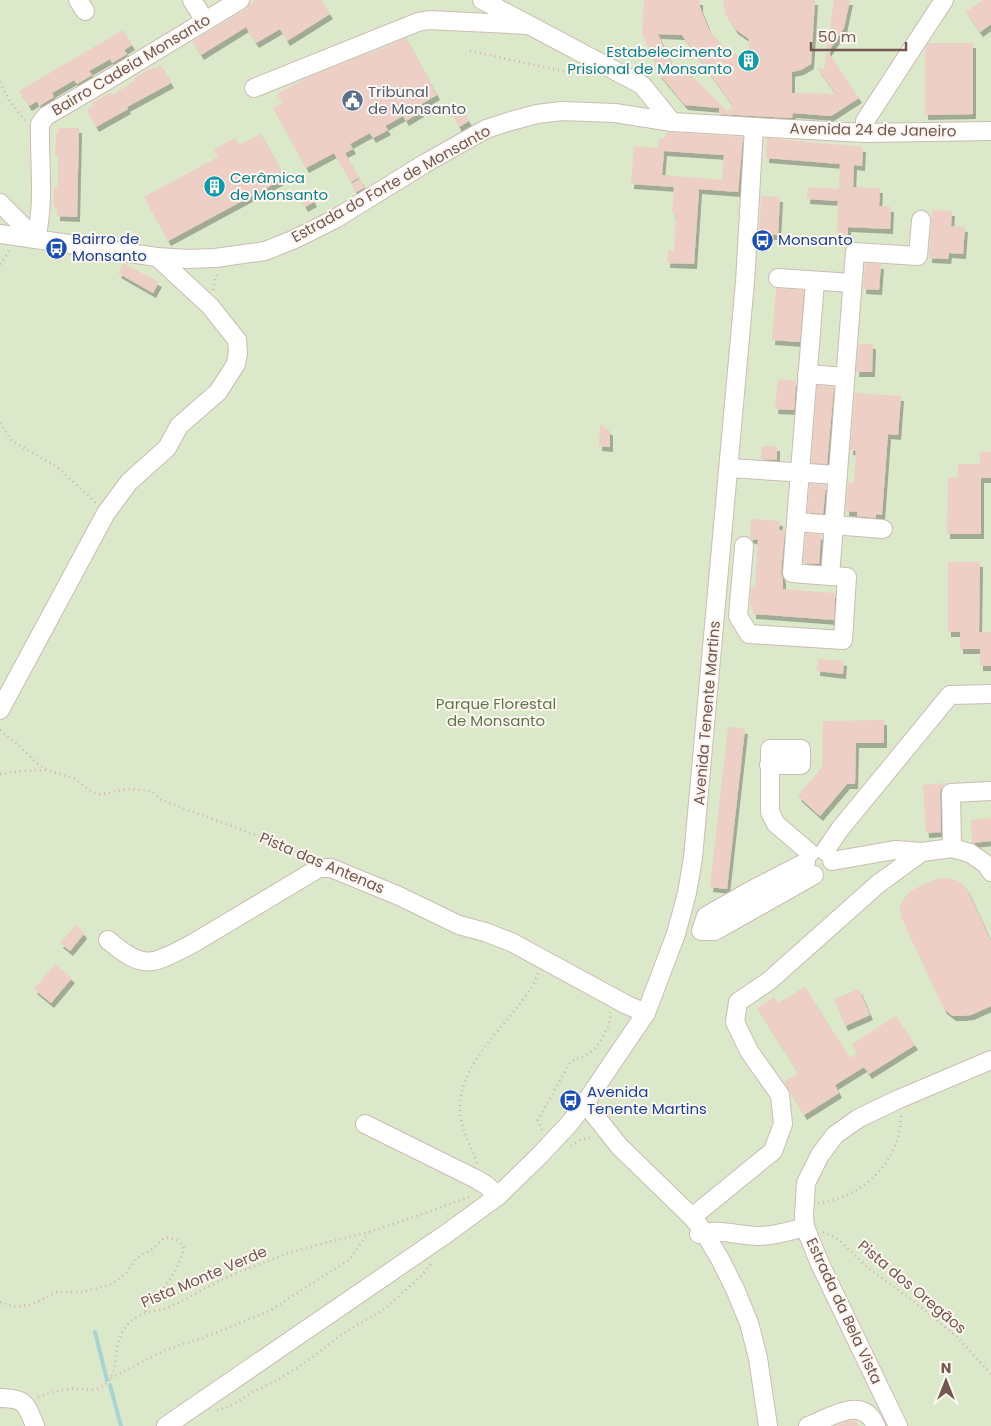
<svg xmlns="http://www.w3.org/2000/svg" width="991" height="1426" viewBox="0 0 991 1426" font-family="Poppins,sans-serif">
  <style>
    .green { fill: #dbe8ca }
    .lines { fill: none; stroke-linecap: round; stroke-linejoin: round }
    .stream { stroke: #a8d4d4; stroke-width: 4 }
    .building { fill: #eecfc5; fill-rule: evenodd; filter: url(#shadow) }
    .minor-casing { stroke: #cebbb4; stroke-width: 20 }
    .path { stroke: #d3b2a8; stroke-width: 2.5; stroke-dasharray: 1 4; stroke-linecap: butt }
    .minor { stroke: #fff; stroke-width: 18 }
    .labels { text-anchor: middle; stroke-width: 4; stroke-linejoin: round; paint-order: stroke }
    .culture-label { font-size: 15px; fill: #0d838f; stroke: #fef7f1; text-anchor: end }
    .street-label { font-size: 15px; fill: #745750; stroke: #fef7f1 }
    .service-label { font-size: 15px; fill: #4e5e75; stroke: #fef7f1; text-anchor: start }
    .transit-label { font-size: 15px; fill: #164399; stroke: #fef7f1; text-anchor: start }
    .park-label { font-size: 15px; fill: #5e7849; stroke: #fef7f1 }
  </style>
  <defs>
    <filter id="shadow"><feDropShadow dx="3" dy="5" stdDeviation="0" flood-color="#0004"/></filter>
  </defs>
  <rect width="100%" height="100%" fill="#fbf2eb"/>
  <rect class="green" x="0" y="0" width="991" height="1426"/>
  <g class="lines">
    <g class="stream">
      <polyline points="95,1332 107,1380"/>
      <polyline points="110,1385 121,1426"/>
    </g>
  </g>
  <g class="building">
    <polygon points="256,0 321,0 330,14 287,41 280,29 256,43 246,27 201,55 192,41 246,9 250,4"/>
    <path d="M644 0H700V7L709 30 725 48 748 60 749 39 735 29 725 14 723 0H815L811 64 801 70 792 72V93L836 94 817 68 824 69 834 0H850L844 28 828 52 859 98 831 116 793 113 792 118 719 114V108L685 105 659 74 642 33ZM658 34 682 35 733 106 727 111 680 64 674 70Z"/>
    <polygon points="983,0 991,0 991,24 980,32 966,12"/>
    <polygon points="123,30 132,45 124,50 127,54 112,63 110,59 89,71 92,75 77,84 74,80 52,93 54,97 39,106 37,101 29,106 19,91"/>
    <polygon points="406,38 437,95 418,106 421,112 406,121 403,116 385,126 388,130 373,138 370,133 350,144 353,149 345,153 359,178 351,182 334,153 306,168 273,108 282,103 277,94 307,78 369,53 369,54"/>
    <polygon points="928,43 973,43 973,114 925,115 925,49"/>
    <polygon points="161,65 171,83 127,107 128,109 96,127 88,112 88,108 93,106 92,103 111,92 112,95 130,84 130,83 136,80 135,77 154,67 155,69"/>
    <polygon points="462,110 469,121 459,127 453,116"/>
    <polygon points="58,128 79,128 77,217 57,216 57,209 54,209 54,187 57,187 58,180 58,156 55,156 56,134 58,134"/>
    <path d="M666 132 743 137 738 192 699 189 694 264 667 263 668 250 674 251 676 213H672L674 187 631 184 634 146 658 148 659 138H665ZM664 151 724 155 722 180 662 175Z"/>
    <polygon points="261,134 285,178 168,241 144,197 218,157 214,149 235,138 239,145"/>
    <polygon points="767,138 863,147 862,166 854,165 853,187 880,188 879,206 891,207 890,229 848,227 848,236 837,236 838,201 807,199 808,187 839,189 840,164 766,158"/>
    <polygon points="360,179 364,188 356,192 351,184"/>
    <polygon points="308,191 314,202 305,207 299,196"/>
    <polygon points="761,196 780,197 778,235 759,235"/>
    <polygon points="932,210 952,211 951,226 965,227 963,254 949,253 948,259 929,258"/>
    <polygon points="123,263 159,282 153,293 118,273"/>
    <polygon points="865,263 881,264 879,290 863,289"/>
    <polygon points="776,288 804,290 800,342 772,340"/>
    <polygon points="859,344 873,344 872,372 856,372"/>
    <polygon points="778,379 796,381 794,410 775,409"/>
    <polygon points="817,385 834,387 827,464 811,463"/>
    <polygon points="855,393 901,396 898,435 888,434 882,515 876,514 876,518 857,516 857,512 846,511 848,482 854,483 856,451 850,450"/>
    <polygon points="600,424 610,431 610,447 599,446"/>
    <polygon points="762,446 777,446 777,460 761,459"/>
    <polygon points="980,452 991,452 991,478 981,478 981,534 947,534 948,477 958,478 958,464 980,464"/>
    <polygon points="810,484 826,485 823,514 807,512"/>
    <polygon points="751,519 780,521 779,530 785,530 781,572 783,579 783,589 835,593 834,620 753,614 753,606 750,606 751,587 755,587 758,540 752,539 750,537"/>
    <polygon points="806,533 821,535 819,564 803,563"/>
    <polygon points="948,562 980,562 979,632 991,632 991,666 980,666 980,649 960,649 960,632 948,632"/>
    <polygon points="818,659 844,661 843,674 817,671"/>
    <polygon points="884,720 884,743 856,743 855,784 847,784 820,816 798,796 822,767 823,721"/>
    <polygon points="728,727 745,729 727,889 710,887"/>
    <polygon points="946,783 941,788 940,793 941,832 926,833 923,785"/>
    <polygon points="991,818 991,841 972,843 971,820"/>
    <polygon points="946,878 956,880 966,887 991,941 991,1006 971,1015 962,1016 953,1016 944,1009 942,1005 901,917 900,906 905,897 912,890 936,879"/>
    <polygon points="76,925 84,933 83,934 84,934 70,951 60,943"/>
    <polygon points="55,964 72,978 51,1003 34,989"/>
    <polygon points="805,987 850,1058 857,1054 852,1044 896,1016 915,1045 869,1074 864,1067 835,1085 839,1093 804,1115 784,1082 798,1073 757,1008 774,997 778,1003"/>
    <polygon points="859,989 870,1015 845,1026 834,999"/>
    <polygon points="847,1421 856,1421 858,1426 835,1426"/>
  </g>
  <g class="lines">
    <defs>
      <g id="minor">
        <polyline points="78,0 85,11"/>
        <polyline points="192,0 205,21"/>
        <polyline points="482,0 642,85 672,122"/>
        <polyline points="254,88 418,22 429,20 528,25"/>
        <polyline points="865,133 865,121 944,0"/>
        <polyline points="0,203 36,239"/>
        <polyline points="0,234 157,257 188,259 215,258 265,251 295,239 335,219 424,164 486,129 511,121 537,114 562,111 615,113 672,122 772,128 865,133 991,131"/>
        <path d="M36 239C45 202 39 162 40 124L46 116 106 81 240 0"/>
        <polyline points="778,278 852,283"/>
        <polyline points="815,281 792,573 830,576 855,252 918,256 921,220"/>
        <polyline points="807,374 845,377"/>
        <polyline points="729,468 838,475"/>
        <polyline points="796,522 883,529"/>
        <polyline points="744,546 738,616 749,634 843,640 847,577 830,576"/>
        <polyline points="0,710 106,513 129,482 167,448 179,426 218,392 236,364 238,352 237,340 210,306 157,257"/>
        <polyline points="769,765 801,765 801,749 770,749 770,812 776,824 810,853"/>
        <polyline points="952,848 951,793 991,791"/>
        <polyline points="825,851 840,829 950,695 991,694"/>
        <polyline points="832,861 895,850 922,852"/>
        <polyline points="806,862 750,891 706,916 701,931 715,931 814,875"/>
        <path d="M108 940C120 950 136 964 153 961 165 959 186 947 197 941L319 868H331L399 896 459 925 485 932 511 942 627 1005 646 1013"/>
        <polyline points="585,1103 619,1146 692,1217 704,1232 720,1259 735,1289 749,1323 758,1358 768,1426"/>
        <polyline points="365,1124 476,1179 486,1185 498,1196"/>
        <polyline points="692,1217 773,1151 783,1124 780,1095 749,1051 735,1022 738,1002 769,981 878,884 922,852 952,848 970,853 987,865 991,872"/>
        <path d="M699 1234C718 1228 739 1236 758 1236 774 1236 790 1231 805 1227"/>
        <path d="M0 1398C26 1398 26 1404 35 1426"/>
        <polyline points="166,1426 446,1234 498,1196 540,1155 570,1123 585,1103 646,1013 676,934 687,893 693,858 745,282 754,127"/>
        <path d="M808 1426C830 1418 862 1394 876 1426"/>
        <polyline points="898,1426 820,1264 805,1227 804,1216 806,1183 820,1155 835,1135 859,1118 899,1099 991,1060"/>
      </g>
    </defs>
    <use href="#minor" class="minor-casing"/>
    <g class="path">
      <polyline points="470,51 567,72 572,65"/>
      <polyline points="0,82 9,100 26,122"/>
      <polyline points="0,264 3,261 9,251"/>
      <polyline points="213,290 215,278 220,272"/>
      <polyline points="0,423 12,441 57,467 96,503"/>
      <polyline points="0,730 18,745 39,765 48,770 75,779 92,792 98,794 103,794 128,789 143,790 153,792 161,800 269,840 308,857"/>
      <polyline points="0,774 22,771 47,770"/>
      <path d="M542 1130 538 1120 568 1066C574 1056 579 1060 588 1054 599 1047 612 1025 610 1012"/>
      <polyline points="571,1146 580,1140 593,1137"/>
      <path d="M477 1163C472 1148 464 1135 461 1119 454 1078 487 1044 511 1015 521 1002 533 989 538 973"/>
      <path d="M818 1203C864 1198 901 1160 901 1114"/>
      <polyline points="823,1232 838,1239 868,1268 912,1300 956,1336 991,1374"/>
      <path d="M0 1302 16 1307 33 1304 57 1292H82L112 1284 126 1273 136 1259 143 1254 151 1250 164 1238C174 1238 179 1239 184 1248 178 1274 159 1294 143 1314"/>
      <polyline points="111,1378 165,1350 203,1338 269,1311 349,1260 368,1233"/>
      <path d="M38 1397C49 1393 60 1390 71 1389 81 1388 93 1392 101 1387 128 1373 102 1334 141 1315 149 1311 159 1311 167 1308 192 1297 215 1281 242 1271 263 1263 284 1254 306 1248 327 1242 348 1238 369 1232 403 1221 436 1209 469 1197"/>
      <polyline points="217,1410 229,1407 251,1393 274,1382 309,1360 341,1335 386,1308 422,1275 431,1264"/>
    </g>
    <use href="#minor" class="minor"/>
  </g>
  <defs>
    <symbol id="building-disc" viewBox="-11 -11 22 22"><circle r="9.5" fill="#0f9aa8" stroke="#fef7f1"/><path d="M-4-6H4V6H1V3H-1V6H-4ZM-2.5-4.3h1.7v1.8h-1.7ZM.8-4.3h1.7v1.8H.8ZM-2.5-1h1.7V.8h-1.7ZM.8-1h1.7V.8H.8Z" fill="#fff"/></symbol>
    <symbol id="civic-disc" viewBox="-11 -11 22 22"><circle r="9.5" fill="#5c6f8a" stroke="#fef7f1"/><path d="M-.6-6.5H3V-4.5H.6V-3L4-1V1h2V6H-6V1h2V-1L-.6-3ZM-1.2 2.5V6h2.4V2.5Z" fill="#fff"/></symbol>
    <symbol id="bus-disc" viewBox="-11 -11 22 22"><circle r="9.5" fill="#1a4fb4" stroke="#fef7f1"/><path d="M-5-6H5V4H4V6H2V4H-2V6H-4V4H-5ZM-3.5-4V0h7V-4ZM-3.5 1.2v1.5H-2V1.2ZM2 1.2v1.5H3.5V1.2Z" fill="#fff"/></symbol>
  </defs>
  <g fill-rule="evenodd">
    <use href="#building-disc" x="736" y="48" width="25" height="25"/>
    <use href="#civic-disc" x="340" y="88" width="25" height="25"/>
    <use href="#building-disc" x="202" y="174" width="25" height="25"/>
    <use href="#bus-disc" x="750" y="228" width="25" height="25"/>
    <use href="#bus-disc" x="44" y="236" width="25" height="25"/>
    <use href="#bus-disc" x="558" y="1088" width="25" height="25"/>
  </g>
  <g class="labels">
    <g class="culture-label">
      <text x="732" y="57">Estabelecimento<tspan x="732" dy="17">Prisional de Monsanto</tspan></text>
      <text x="230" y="183" text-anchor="start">Cerâmica<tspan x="230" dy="17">de Monsanto</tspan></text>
    </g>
    <g class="street-label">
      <text transform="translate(131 65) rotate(-31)" y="5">Bairro Cadeia Monsanto</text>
      <text transform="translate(873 130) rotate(1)" y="5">Avenida 24 de Janeiro</text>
      <text transform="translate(391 184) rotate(-29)" y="5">Estrada do Forte de Monsanto</text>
      <text transform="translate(707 713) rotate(-85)" y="5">Avenida Tenente Martins</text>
      <text transform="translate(322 863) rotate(23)" y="5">Pista das Antenas</text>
      <text transform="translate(204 1277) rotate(-23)" y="5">Pista Monte Verde</text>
      <text transform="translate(912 1287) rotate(40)" y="5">Pista dos Oregãos</text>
      <text transform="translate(844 1311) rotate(65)" y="5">Estrada da Bela Vista</text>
    </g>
    <g class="service-label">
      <text x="368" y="97">Tribunal<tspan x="368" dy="17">de Monsanto</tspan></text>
    </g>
    <g class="transit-label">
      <text x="72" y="244">Bairro de<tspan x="72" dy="17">Monsanto</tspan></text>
      <text x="778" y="245">Monsanto</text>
      <text x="587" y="1097">Avenida<tspan x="587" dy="17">Tenente Martins</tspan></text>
    </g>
    <g class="park-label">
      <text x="496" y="709">Parque Florestal<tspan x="496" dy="17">de Monsanto</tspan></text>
    </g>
  </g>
  <g transform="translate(946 1381)" stroke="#fef7f1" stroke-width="4" paint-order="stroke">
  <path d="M0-4L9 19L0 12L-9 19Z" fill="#745750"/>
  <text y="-8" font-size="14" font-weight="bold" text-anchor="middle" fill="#745750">N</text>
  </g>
  <path d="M811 42v8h95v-8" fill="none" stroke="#745750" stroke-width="2.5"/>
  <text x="818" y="42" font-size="15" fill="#745750" stroke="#fef7f1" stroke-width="4" paint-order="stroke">50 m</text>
</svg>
